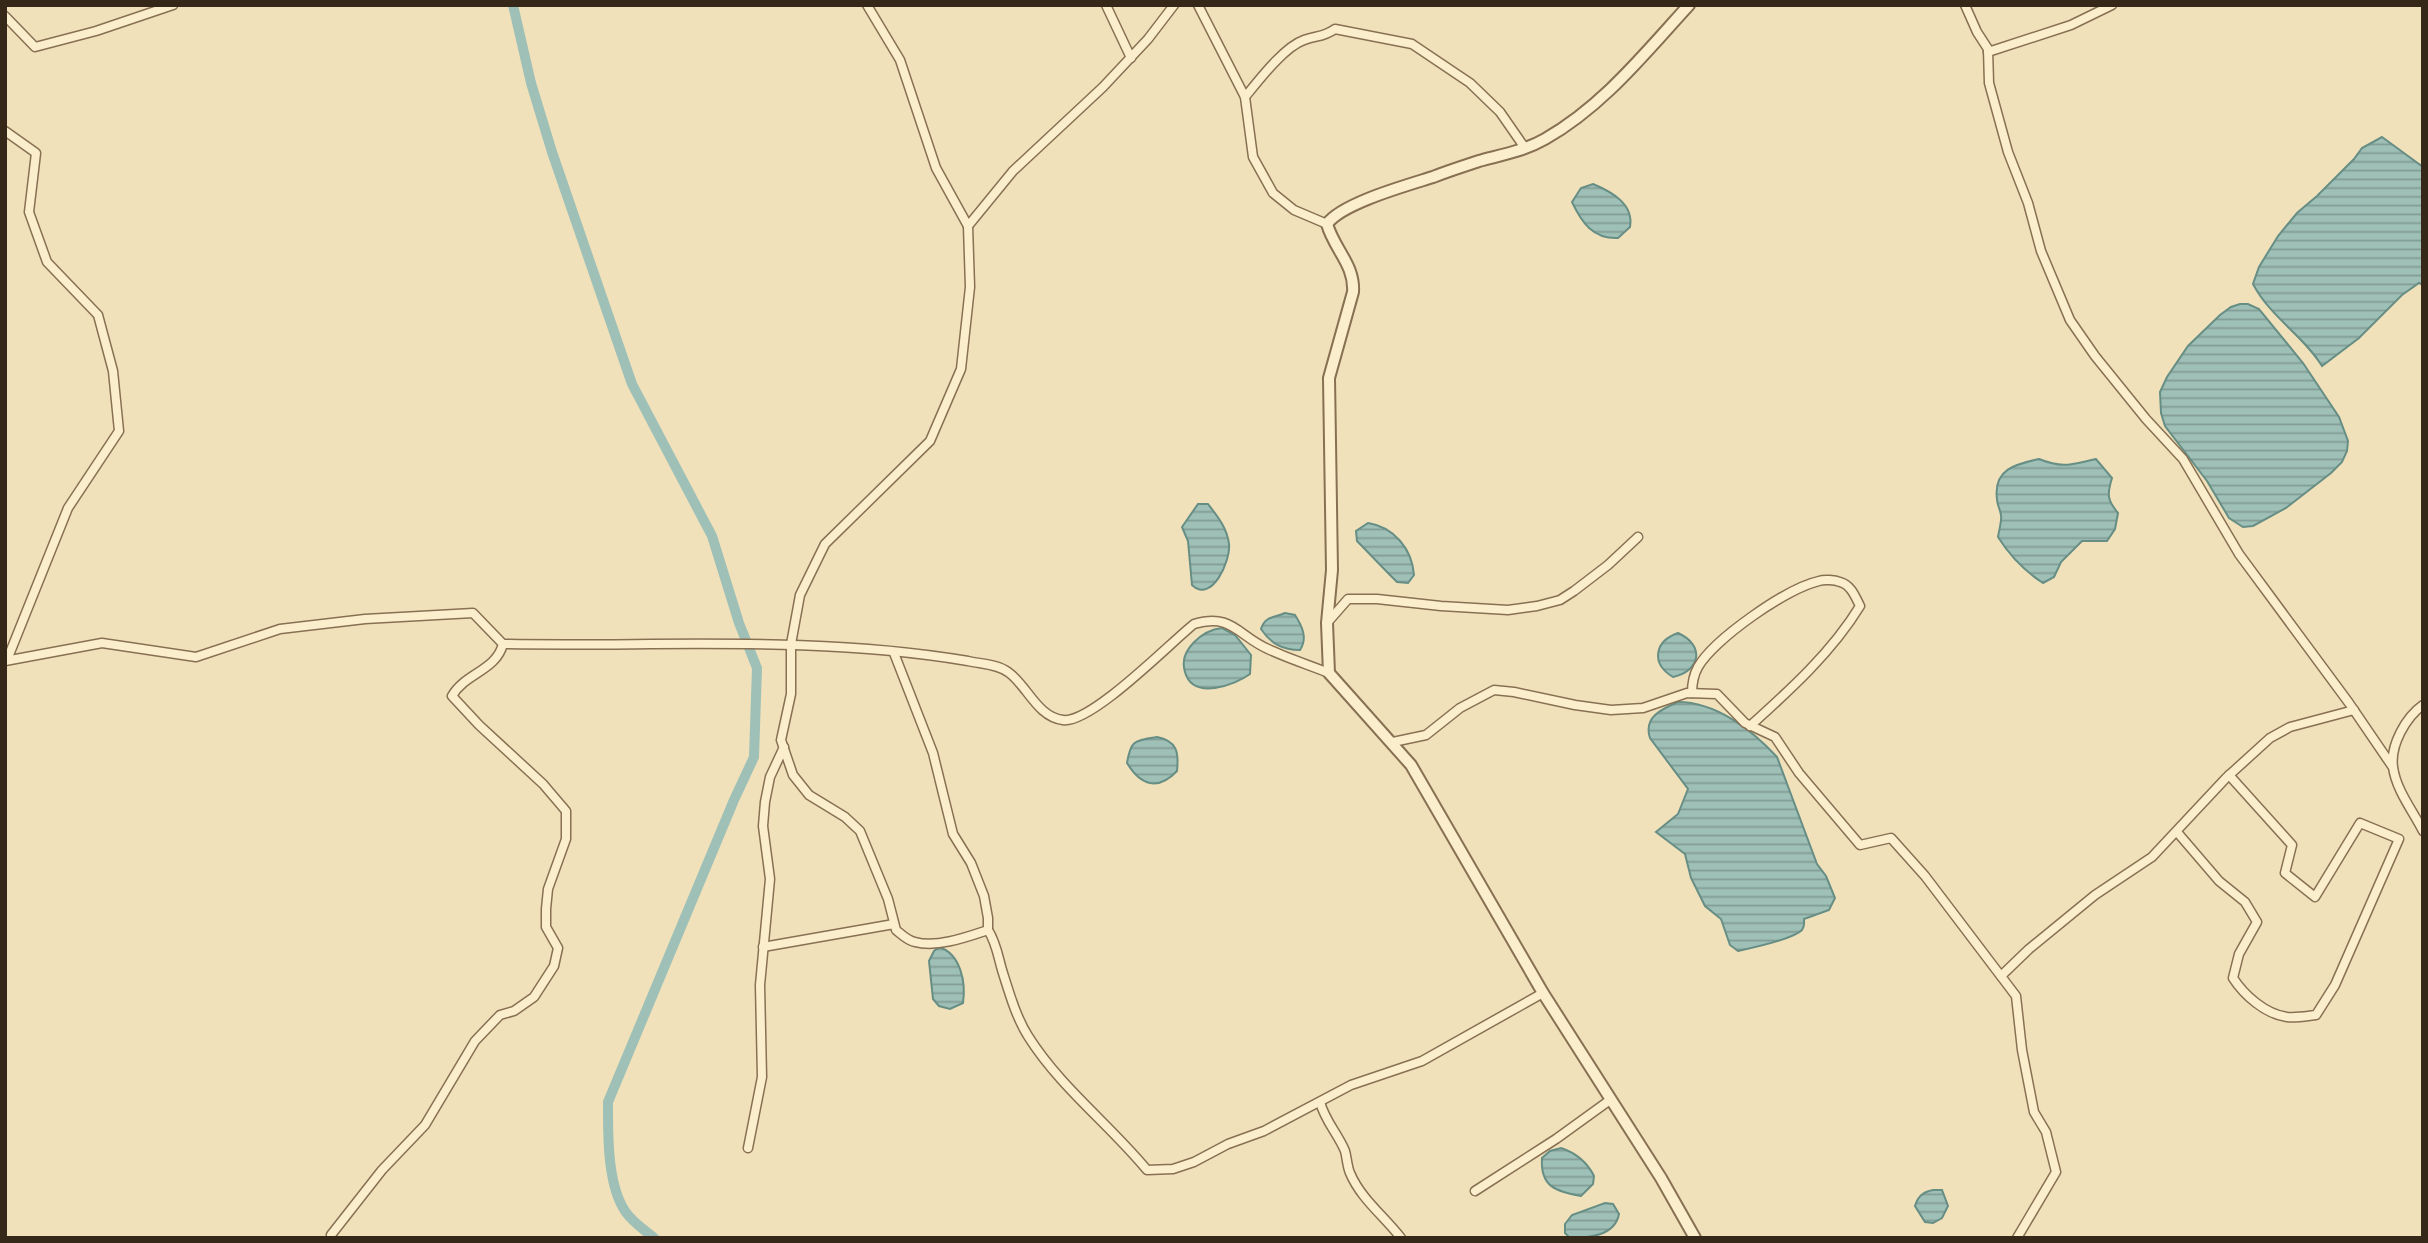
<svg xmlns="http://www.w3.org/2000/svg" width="2428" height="1243" viewBox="0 0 2428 1243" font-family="'Playfair Display',serif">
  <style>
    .water { fill: url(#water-rules); stroke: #668e85; stroke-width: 2 }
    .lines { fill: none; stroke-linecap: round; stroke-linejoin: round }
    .canal { stroke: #9fc0b7; stroke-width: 10 }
    .minor-casing { stroke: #887053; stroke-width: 11 }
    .tertiary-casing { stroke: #887053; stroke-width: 14 }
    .minor { stroke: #fbeecd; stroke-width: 8 }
    .tertiary { stroke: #fbeecd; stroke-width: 10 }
  </style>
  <defs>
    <pattern id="water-rules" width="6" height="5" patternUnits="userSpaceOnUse" patternTransform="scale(1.75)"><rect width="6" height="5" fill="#9fc0b7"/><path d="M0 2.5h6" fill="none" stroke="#829c94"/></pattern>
  </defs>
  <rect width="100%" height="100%" fill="#f0e1ba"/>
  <g class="water">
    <path d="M2382 137 2423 167V285L2419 283 2402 295 2359 338 2322 366C2303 335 2271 318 2253 284L2259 267 2278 236 2297 213 2317 196 2354 159 2362 148Z"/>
    <path d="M1593 184C1612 192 1634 204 1630 227L1618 238C1593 239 1582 223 1572 202L1581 188Z"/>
    <polygon points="2240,304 2248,304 2259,309 2303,363 2339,417 2348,441 2347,451 2342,462 2331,473 2286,508 2253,526 2243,527 2229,518 2207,481 2165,426 2161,413 2160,392 2167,377 2188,346 2220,315 2231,307"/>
    <path d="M2039 459C2064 469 2072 464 2096 459L2112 478C2107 494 2107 500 2118 513L2115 529 2107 541H2082L2061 562 2054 577 2043 583C2023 570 2010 556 1998 537 1999 530 2002 521 2001 515 2000 509 1997 504 1997 499 1993 469 2016 464 2039 459Z"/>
    <path d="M1198 504H1208C1218 517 1227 528 1229 544 1231 560 1212 604 1192 585L1188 541 1182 527Z"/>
    <path d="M1368 523C1394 527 1412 549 1414 575L1408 583 1397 582 1390 575 1357 541 1356 531Z"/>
    <path d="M1285 613 1295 615C1302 626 1308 638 1300 650 1283 650 1271 644 1261 629 1265 616 1274 618 1285 613Z"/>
    <path d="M1222 628 1235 635 1251 655 1250 674C1235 685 1193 701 1185 672 1178 650 1203 630 1222 628Z"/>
    <path d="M1678 633C1705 645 1701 671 1673 677 1650 663 1655 641 1678 633Z"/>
    <path d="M1678 702C1716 702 1752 730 1777 757L1817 864 1826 876 1835 898 1829 910 1804 919C1804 924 1805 926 1802 930 1793 939 1752 948 1738 951L1730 945 1721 919 1705 906 1691 878 1685 854 1656 832 1678 814 1688 789 1650 738C1643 717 1662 709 1678 702Z"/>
    <path d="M1157 737C1177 741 1179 752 1177 771 1158 791 1141 786 1127 763 1131 739 1135 741 1157 737Z"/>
    <path d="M939 947C961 954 966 983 963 1003L950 1009 939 1006 933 999 929 961 934 951Z"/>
    <path d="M1561 1148C1576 1153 1587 1162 1594 1176L1593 1184 1581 1196C1557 1191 1540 1188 1542 1158L1550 1151Z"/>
    <path d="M1933 1190H1942L1948 1206 1942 1218 1933 1223 1925 1222 1915 1206C1918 1196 1923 1192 1933 1190Z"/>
    <path d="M1605 1203 1613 1204 1619 1214C1615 1236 1588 1238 1570 1238L1565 1233V1224L1572 1215Z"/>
  </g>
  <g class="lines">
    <path class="canal" d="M513 5 531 83 552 152 632 384 712 536 739 623 757 668 754 757 734 800 608 1102C608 1134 607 1184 625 1211 632 1222 645 1230 654 1238"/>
    <defs>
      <g id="minor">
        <polyline points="867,5 900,60 936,168 968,226"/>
        <polyline points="1106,5 1131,58"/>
        <path d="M1174 5 1148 39 1103 87 1013 171 968 226 970 287 961 369 930 441 825 544 800 595 791 644V694L781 740 793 775 809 795 845 817 860 831 888 899 896 930C901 934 908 941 915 942 937 948 967 937 988 930 996 942 998 956 1002 970 1009 992 1016 1017 1028 1036 1060 1087 1109 1124 1147 1170L1173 1169 1194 1162 1228 1144 1264 1131 1351 1085 1422 1061 1543 993"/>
        <polyline points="1198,5 1245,97 1253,157 1273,193 1294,210 1327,224"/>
        <polyline points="1965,5 1977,32 1988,49 1989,83 2008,152 2028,203 2041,251 2070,320 2095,356 2146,419 2183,459 2239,554 2349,703 2392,766"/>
        <polyline points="5,16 35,47 96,31 173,5"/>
        <polyline points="1988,52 2071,25 2112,5"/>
        <path d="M1245 97C1259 80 1284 47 1304 40 1317 35 1322 38 1335 29L1412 44 1470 83 1500 112 1525 148"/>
        <polyline points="5,131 36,153 29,212 47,262 98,315 113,371 119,431 68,508 7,660"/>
        <polyline points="1327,623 1348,599 1377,599 1441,606 1508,610 1537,606 1560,600 1574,591 1608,565 1638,537"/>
        <polyline points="894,653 933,753 953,834 971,863 984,896 988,918 988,930"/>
        <path d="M5 661 102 643 196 657 280 629 365 619 473 613 503 644C657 647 814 635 968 661 981 664 997 664 1008 672 1027 685 1037 717 1063 720 1091 724 1169 644 1194 624 1232 613 1237 635 1268 649 1287 658 1309 665 1329 673"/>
        <path d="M1692 693C1692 683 1693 676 1698 667 1714 639 1787 588 1819 581 1824 579 1835 580 1840 582 1851 585 1855 596 1860 606 1832 652 1790 690 1750 726"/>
        <path d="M2423 705C2406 717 2390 745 2393 767 2396 790 2413 811 2423 831"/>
        <polyline points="1393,742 1426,735 1460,708 1494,690 1514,692 1575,705 1611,710 1643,708 1687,693 1717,694 1745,723 1775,737 1799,773 1860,845 1891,838 1925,876 2016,996 2022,1050 2034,1112 2046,1132 2056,1172 2017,1238"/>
        <path d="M2177 832 2219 881 2245 902 2257 922 2239 954 2233 978C2244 995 2265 1014 2287 1017 2296 1018 2307 1016 2316 1015L2335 985 2399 839 2360 823 2315 897 2285 873 2292 845 2229 775"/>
        <polyline points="763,947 894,924"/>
        <polyline points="2001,976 2029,949 2095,895 2152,857 2226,778 2270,738 2290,727 2354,710"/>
        <path d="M1320 1102C1325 1121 1338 1134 1345 1151 1347 1158 1347 1166 1350 1173 1361 1199 1384 1216 1401 1238"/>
        <polyline points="748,1148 762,1077 760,985 770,879 763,826 765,802 770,777 784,747"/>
        <polyline points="1475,1191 1556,1139 1610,1100"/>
        <path d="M332 1238 331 1235 382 1170 425 1125 475 1041 500 1015 514 1011 534 997 554 966 558 948 546 927V909L548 889 566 839V811L543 784 479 725 452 696C465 673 496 671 503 644"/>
      </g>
      <path id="tertiary" d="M1689 5C1644 54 1603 106 1545 139 1524 151 1501 155 1479 161 1464 166 1448 171 1433 177 1408 185 1342 203 1327 224 1334 249 1355 265 1353 292L1329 378 1332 570 1327 623 1329 673 1411 765 1543 993 1661 1178 1695 1238"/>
    </defs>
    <use href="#minor" class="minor-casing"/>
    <use href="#tertiary" class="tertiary-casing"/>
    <use href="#minor" class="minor"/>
    <use href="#tertiary" class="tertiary"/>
  </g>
  <rect width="2428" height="1243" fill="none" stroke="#362819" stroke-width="14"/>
</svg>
